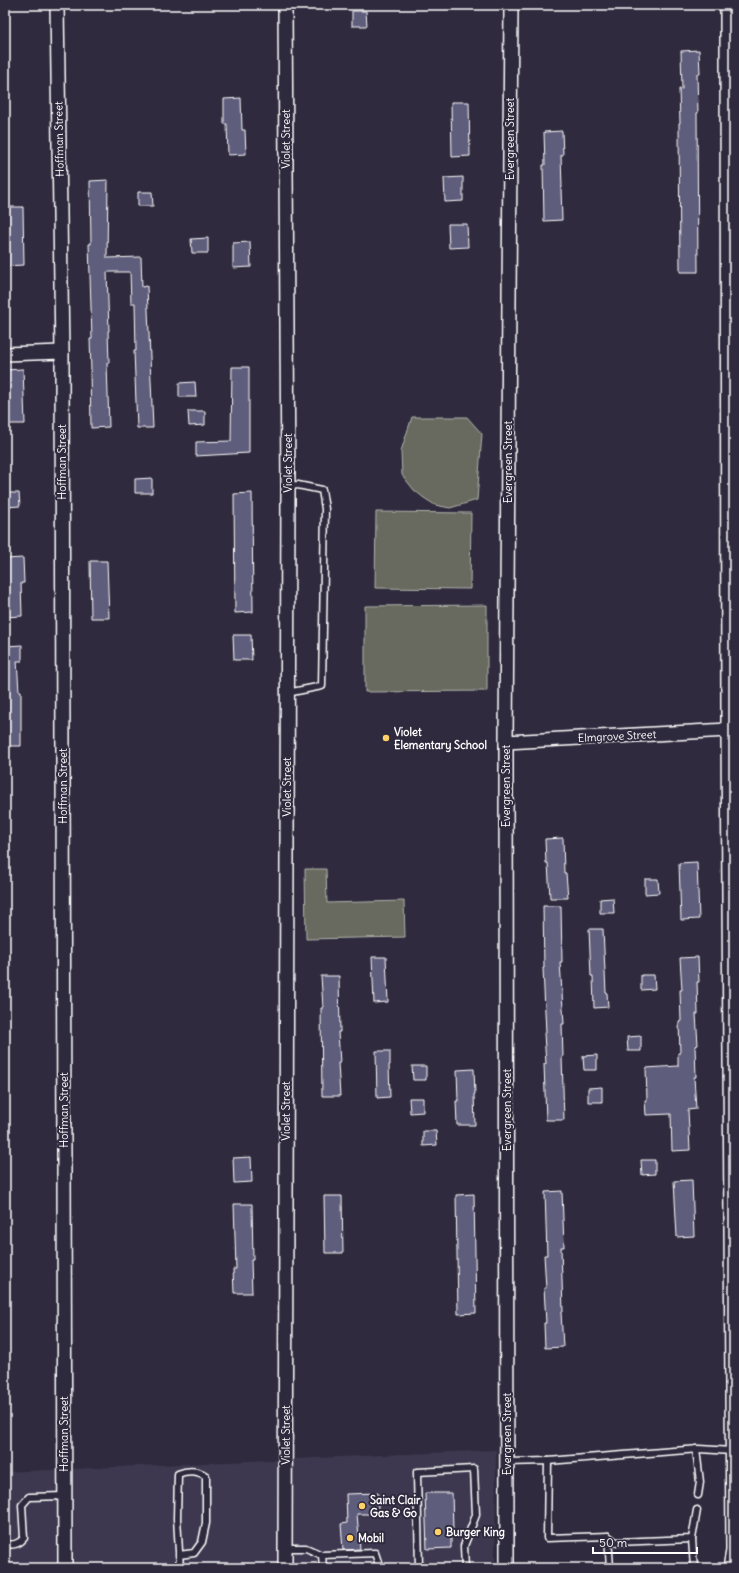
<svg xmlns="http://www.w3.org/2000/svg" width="739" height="1573" viewBox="0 0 739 1573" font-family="Delius,sans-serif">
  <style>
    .built { fill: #3d3950 }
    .green { fill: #676b5e; stroke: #b3b5ae }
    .building { fill: #5e5d7b; stroke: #fff }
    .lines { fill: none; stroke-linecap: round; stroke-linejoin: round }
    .service-casing { stroke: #fff; stroke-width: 9 }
    .minor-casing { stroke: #fff; stroke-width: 16 }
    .service { stroke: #2f2a3d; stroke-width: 6 }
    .minor { stroke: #2f2a3d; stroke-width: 13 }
    .poi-dot { fill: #ffd166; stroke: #2f2a3d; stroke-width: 1.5 }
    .labels { text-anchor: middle; stroke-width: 4; stroke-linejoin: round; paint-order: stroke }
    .street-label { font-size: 11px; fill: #fff; stroke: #2f2a3d }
    .poi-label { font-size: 11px; font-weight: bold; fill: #fff; stroke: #2f2a3d; text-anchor: start }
  </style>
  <rect width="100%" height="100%" fill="#2f2a3d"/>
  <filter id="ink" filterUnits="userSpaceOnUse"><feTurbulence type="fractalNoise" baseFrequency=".025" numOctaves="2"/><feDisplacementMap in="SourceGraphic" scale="8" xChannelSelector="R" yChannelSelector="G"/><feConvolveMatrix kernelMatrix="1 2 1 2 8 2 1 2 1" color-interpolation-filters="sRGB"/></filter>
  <g filter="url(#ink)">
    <polygon class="built" points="496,1450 495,1561 365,1568 5,1568 5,1472"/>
    <g class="green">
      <polygon points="412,417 467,417 482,434 477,500 450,508 435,505 424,498 414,490 402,475 401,451"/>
      <polygon points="376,512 471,513 470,589 375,588"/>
      <polygon points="487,605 487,691 365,692 365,606"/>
      <polygon points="305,869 326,869 327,903 404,901 405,937 306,939"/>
    </g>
    <g class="building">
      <polygon points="352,11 366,11 367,26 352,26"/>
      <polygon points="699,50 700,74 697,74 698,113 697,113 698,272 680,272 679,123 680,123 679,89 682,89 681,51"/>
      <polygon points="241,98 242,130 245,130 246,154 228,155 227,124 224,124 224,99"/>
      <polygon points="451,102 469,102 470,156 452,157"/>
      <polygon points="562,131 563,155 561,155 562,188 561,188 562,220 544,221 543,165 545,165 544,132"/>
      <polygon points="463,177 463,201 445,202 444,178"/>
      <polygon points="108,180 107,258 141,257 142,287 147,286 153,428 137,428 134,351 136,351 135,303 131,303 130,272 107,272 109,331 108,331 109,363 107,363 109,427 91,428 90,371 91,371 90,339 92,339 89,244 91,244 90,181"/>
      <polygon points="138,192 152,192 153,206 138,206"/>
      <polygon points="5,207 23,207 24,265 5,266"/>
      <polygon points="448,224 467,224 468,247 449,248"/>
      <polygon points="208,238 208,253 192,253 191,239"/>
      <polygon points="250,242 251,267 233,268 233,243"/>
      <polygon points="232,367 249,367 249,453 196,456 196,442 231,441"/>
      <polygon points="23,369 25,424 6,424 5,370"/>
      <polygon points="195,382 196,397 179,397 179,383"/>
      <polygon points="188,411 205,411 205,425 189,426"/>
      <polygon points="152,478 152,493 135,493 135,479"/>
      <polygon points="5,493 19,493 20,506 5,507"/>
      <polygon points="252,493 253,612 235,613 234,494"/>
      <polygon points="23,558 24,583 21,583 22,616 5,617 5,559"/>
      <polygon points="90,561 107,561 109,618 91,618"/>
      <polygon points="233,635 251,635 252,660 234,660"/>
      <polygon points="22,645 22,661 17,661 19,691 21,691 21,746 5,746 5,646"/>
      <polygon points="563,838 564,873 566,873 568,898 550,898 548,863 546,863 545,839"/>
      <polygon points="697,862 699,919 681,920 679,863"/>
      <polygon points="645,879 658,879 659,893 645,894"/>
      <polygon points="613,898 614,913 600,913 600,899"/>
      <polygon points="543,906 561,906 562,962 560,962 564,1024 562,1024 563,1057 562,1057 564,1120 546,1120 544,1064 546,1064 544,1033 546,1033 543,968 544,968"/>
      <polygon points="589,929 603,929 606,993 607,993 608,1007 594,1008 593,976 591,976"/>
      <polygon points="372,957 386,957 388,1002 374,1003"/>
      <polygon points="698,957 699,982 697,982 698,1014 696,1014 698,1045 695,1046 696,1077 694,1077 696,1109 688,1110 690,1150 672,1151 671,1114 646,1115 645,1100 647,1100 646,1068 678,1066 678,1053 680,1053 679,1022 681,1021 680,990 682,990 680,958"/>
      <polygon points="641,975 654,975 655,989 641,990"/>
      <polygon points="321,976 339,976 340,1032 338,1032 340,1063 338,1063 340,1096 322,1096 321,1008 323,1008"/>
      <polygon points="641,1036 641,1051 628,1051 627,1037"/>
      <polygon points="376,1051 390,1051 390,1065 389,1065 390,1097 377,1098"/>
      <polygon points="597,1055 597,1070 584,1070 583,1056"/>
      <polygon points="412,1066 426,1066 426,1080 413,1080"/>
      <polygon points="474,1069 475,1094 474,1094 475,1125 457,1125 456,1101 458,1101 457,1070"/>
      <polygon points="602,1087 602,1102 588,1102 588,1088"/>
      <polygon points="409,1098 423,1098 423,1112 410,1113"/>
      <polygon points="423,1131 436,1131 437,1145 423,1146"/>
      <polygon points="251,1157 252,1182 234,1183 233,1158"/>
      <polygon points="641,1160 655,1160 655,1174 642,1175"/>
      <polygon points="692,1180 694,1236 677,1237 674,1181"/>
      <polygon points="562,1191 564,1247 561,1247 563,1312 561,1312 563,1347 545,1348 544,1323 546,1323 544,1288 546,1288 544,1255 547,1255 545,1192"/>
      <polygon points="474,1194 476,1313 458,1314 456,1195"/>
      <polygon points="324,1196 342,1196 343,1253 325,1253"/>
      <polygon points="234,1204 252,1204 253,1260 251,1260 252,1293 234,1293 233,1269 236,1269"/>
      <polygon points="378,1493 378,1514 357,1514 360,1549 343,1550 341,1524 347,1523 346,1494"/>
      <polygon points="425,1493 452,1493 453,1530 451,1530 451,1548 427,1549"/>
    </g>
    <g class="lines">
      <defs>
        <g id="service">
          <polyline points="287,693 322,686 325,509 322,490 298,485 288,486"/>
          <polyline points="696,1449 700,1482 698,1495"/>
          <polyline points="548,1461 699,1449 732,1451"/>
          <polyline points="507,1462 548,1461 547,1538 608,1536 610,1568"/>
          <polyline points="608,1536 616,1542 692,1539 697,1510"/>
          <polyline points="692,1539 694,1568"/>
          <path d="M5 1544C13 1545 18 1545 24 1538L22 1505 29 1497 64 1496"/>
          <polyline points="286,1548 306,1548 322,1555"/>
          <path d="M179 1555 194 1553 202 1542 206 1523V1476C197 1470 188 1470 178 1474L177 1518 180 1568"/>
          <polyline points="323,1568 322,1555 375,1553 380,1568"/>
          <polyline points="419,1568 417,1472 474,1469 476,1515 464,1546 465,1568"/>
        </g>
        <g id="minor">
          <polyline points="57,5 62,352 65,1568"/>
          <polyline points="285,5 288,486 285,1566 287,1568"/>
          <polyline points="727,5 728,730 733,1551 730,1568"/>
          <polyline points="5,354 62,352"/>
          <polyline points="506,742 728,730"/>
          <polyline points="507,1568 506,742 511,5"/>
        </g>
      </defs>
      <use href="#service" class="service-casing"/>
      <use href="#minor" class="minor-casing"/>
      <use href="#service" class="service"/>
      <use href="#minor" class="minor"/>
    </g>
  </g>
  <g class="poi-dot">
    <circle cx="386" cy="738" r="4"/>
    <circle cx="362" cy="1506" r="4"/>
    <circle cx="438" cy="1532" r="4"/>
    <circle cx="350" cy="1538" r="4"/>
  </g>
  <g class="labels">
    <g class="street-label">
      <text transform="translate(59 139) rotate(-91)" y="4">Hoffman Street</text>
      <text transform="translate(286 139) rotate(-90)" y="4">Violet Street</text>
      <text transform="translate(510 139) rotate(-90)" y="4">Evergreen Street</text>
      <text transform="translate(62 462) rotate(-90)" y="4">Hoffman Street</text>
      <text transform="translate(508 462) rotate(-90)" y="4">Evergreen Street</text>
      <text transform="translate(288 463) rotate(-90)" y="4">Violet Street</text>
      <text transform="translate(617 736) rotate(-3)" y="4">Elmgrove Street</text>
      <text transform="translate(63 786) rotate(-90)" y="4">Hoffman Street</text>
      <text transform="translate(506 786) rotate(-90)" y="4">Evergreen Street</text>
      <text transform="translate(287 787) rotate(-90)" y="4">Violet Street</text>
      <text transform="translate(64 1110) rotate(-90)" y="4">Hoffman Street</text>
      <text transform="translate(507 1110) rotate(-90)" y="4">Evergreen Street</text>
      <text transform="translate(286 1111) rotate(-90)" y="4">Violet Street</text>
      <text transform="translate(64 1434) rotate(-90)" y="4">Hoffman Street</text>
      <text transform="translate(507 1434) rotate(-90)" y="4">Evergreen Street</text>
      <text transform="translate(286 1435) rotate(-90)" y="4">Violet Street</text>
    </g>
    <g class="poi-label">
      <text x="394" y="736">Violet<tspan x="394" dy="13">Elementary School</tspan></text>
      <text x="370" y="1504">Saint Clair<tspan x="370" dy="13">Gas &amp; Go</tspan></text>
      <text x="446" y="1536">Burger King</text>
      <text x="358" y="1542">Mobil</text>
    </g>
  </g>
  <rect width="739" height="1573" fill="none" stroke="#2f2a3d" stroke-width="20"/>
  <rect x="10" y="10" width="719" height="1553" fill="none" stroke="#fff" stroke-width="1.5" filter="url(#ink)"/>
  <path d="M593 1547v6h104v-6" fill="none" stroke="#ffffff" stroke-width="2"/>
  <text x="599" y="1547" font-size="12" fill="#ffffff" stroke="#2f2a3d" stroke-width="3" paint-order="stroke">50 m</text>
</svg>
